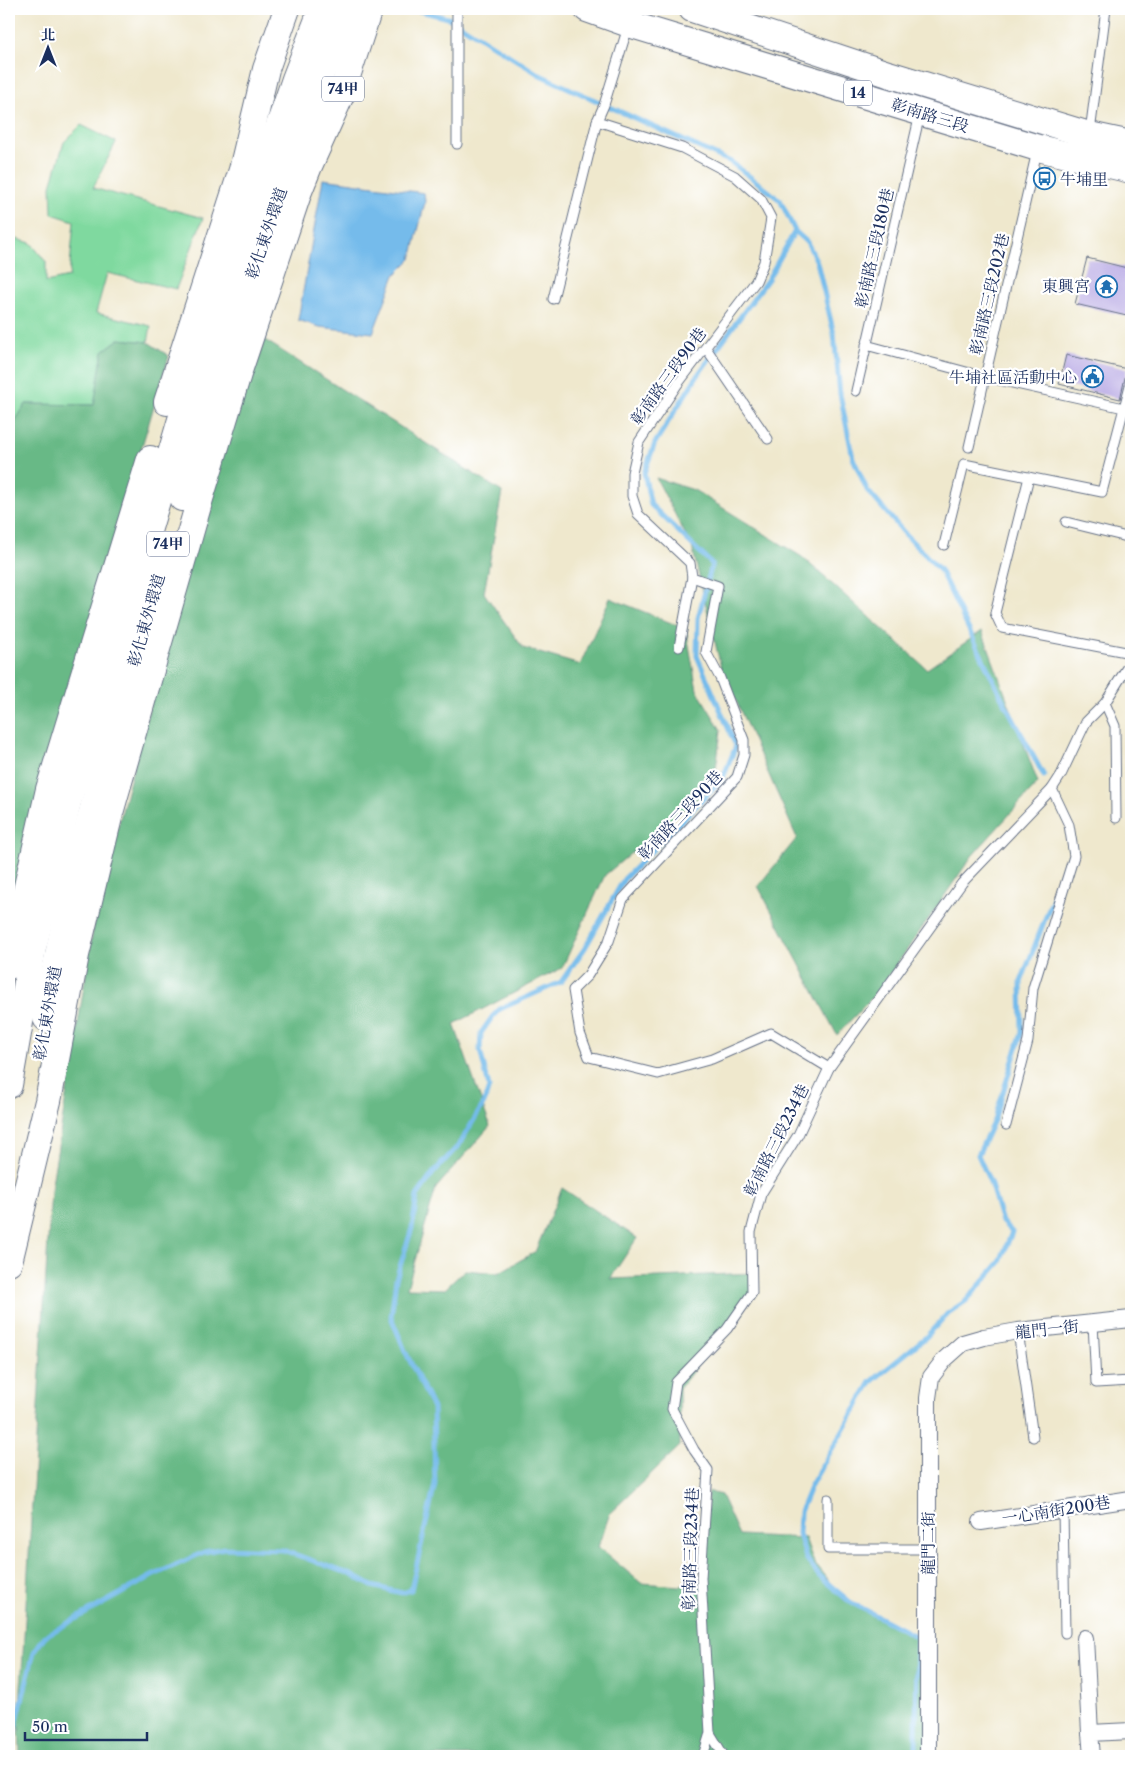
<svg xmlns="http://www.w3.org/2000/svg" width="1140" height="1765" viewBox="0 0 1140 1765" font-family="'Libre Caslon Text','Noto Serif TC',serif">
  <style>
    .green { fill: #7fd99f; stroke: #4d847e }
    .forest { fill: #67b986; stroke: #417472 }
    .water { fill: #74bbeb; stroke: #4875a4 }
    .lines { fill: none; stroke-linecap: round; stroke-linejoin: round }
    .stream { stroke: #74bbeb; stroke-width: 5 }
    .building { fill: #b4a4e3 }
    .service-casing { stroke: #657085; stroke-width: 11 }
    .minor-casing { stroke: #657085; stroke-width: 18 }
    .primary-casing { stroke: #657085; stroke-width: 28 }
    .service { stroke: #fff; stroke-width: 9 }
    .minor { stroke: #fff; stroke-width: 16 }
    .primary { stroke: #fff; stroke-width: 26 }
    .labels { text-anchor: middle; stroke-width: 4.5; stroke-linejoin: round; paint-order: stroke }
    .shield { fill: #fff; stroke: #5f6d8e; stroke-width: 1 }
    .shield-label { font-size: 15px; font-weight: bold; fill: #1b2f5e }
    .street-label { font-size: 16px; fill: #1b2f5e; stroke: #fff }
    .poi-label { font-size: 16px; fill: #1b2f5e; stroke: #fff; text-anchor: end }
  </style>
  <rect width="100%" height="100%" fill="#fff"/>
  <filter id="ink" filterUnits="userSpaceOnUse"><feTurbulence type="fractalNoise" baseFrequency=".02" numOctaves="2"/><feDisplacementMap in="SourceGraphic" scale="10" xChannelSelector="R" yChannelSelector="G"/><feConvolveMatrix kernelMatrix="1 2 1 2 8 2 1 2 1" color-interpolation-filters="sRGB"/></filter>
  <filter id="wash" filterUnits="userSpaceOnUse"><feTurbulence type="fractalNoise" baseFrequency=".0096" numOctaves="4" result="noise"/><feDisplacementMap in="SourceGraphic" scale="20" xChannelSelector="R" yChannelSelector="G"/><feGaussianBlur stdDeviation="1.12" result="paint"/><feColorMatrix in="noise" values="0 0 0 0 0 0 0 0 0 0 0 0 0 0 0 0 0 1.4 0 .05"/><feComposite in="paint" operator="in"/></filter>
  <g filter="url(#wash)">
    <rect width="100%" height="100%" fill="#efe8cd"/>
    <polygon class="green" points="81,125 116,142 93,188 203,218 176,289 107,273 96,313 151,326 148,342 119,339 103,351 95,405 26,404 9,431 9,237 31,243 46,262 46,282 69,277 74,221 52,214 51,186 64,142"/>
    <g class="forest">
      <polygon points="119,339 148,342 169,356 93,609 9,986 9,431 26,404 94,405 103,351"/>
      <polygon points="265,340 502,492 484,593 523,648 580,665 610,598 686,629 697,690 721,730 714,784 605,875 562,968 454,1024 490,1126 436,1188 407,1288 445,1289 465,1270 498,1273 535,1252 562,1188 637,1238 610,1279 755,1273 755,1291 679,1389 680,1446 610,1513 598,1547 641,1583 680,1586 704,1580 708,1491 721,1495 739,1535 805,1538 814,1563 844,1600 932,1643 936,1756 20,1756 19,1720 51,1190 97,906 214,461"/>
      <polygon points="656,478 694,490 802,557 927,669 982,631 1038,783 972,856 879,990 837,1035 758,886 797,838 721,667 692,547"/>
    </g>
    <polygon class="water" points="323,179 424,193 425,202 411,259 395,275 373,333 319,327 298,320"/>
    <g class="lines">
      <g class="stream">
        <polyline points="795,231 807,242 817,262 834,334 840,394 853,458 867,490 906,535 940,570 1001,696 1044,776"/>
        <polyline points="10,1756 10,1749 34,1652 45,1636 152,1576 204,1552 224,1548 283,1550 352,1575 372,1586 402,1593 411,1590 435,1484 433,1408 406,1353 391,1317 396,1279 412,1228 417,1196 434,1172 459,1145 484,1103 489,1087 480,1050 481,1033 493,1016 500,1009 561,982 585,948 624,879 722,780 736,746 697,656 698,618 712,564 651,505 644,473 655,443 697,376 768,279 795,231 780,200 731,162 540,75 451,19 413,9"/>
        <polyline points="916,1756 917,1637 850,1602 819,1576 806,1558 799,1534 800,1512 811,1485 871,1382 926,1337 948,1313 966,1301 1000,1262 1012,1232 1002,1222 990,1182 978,1155 995,1118 1022,1032 1021,982 1064,869"/>
      </g>
    </g>
    <g id="blocks">
      <g class="building">
        <polygon points="1087,258 1131,269 1131,317 1075,304"/>
        <polygon points="1066,355 1127,369 1120,399 1059,384"/>
      </g>
    </g>
  </g>
  <g filter="url(#ink)">
    <use href="#blocks" fill-opacity="0" stroke="#657085" stroke-width="1"/>
    <g class="lines">
      <defs>
        <g id="service">
          <polyline points="597,121 682,148 735,176 761,199 771,218 764,262 756,281 677,385 639,442 632,473 632,496 638,514 690,563 692,577 718,586 706,652 720,678 744,740 744,755 737,777 623,899 609,941 588,975 573,990 580,1033 589,1057 658,1074 712,1059 771,1033 829,1068"/>
          <polyline points="1090,132 1106,9"/>
          <polyline points="457,144 457,9"/>
          <polyline points="553,299 597,121 604,105 628,27"/>
          <polyline points="866,345 985,377 1124,408 1102,492 964,464 944,545"/>
          <polyline points="706,348 768,439"/>
          <polyline points="1131,382 1124,408 1131,409"/>
          <polyline points="856,391 920,114"/>
          <polyline points="969,447 1037,151"/>
          <polyline points="1029,477 995,613 1002,628 1131,653"/>
          <polyline points="1066,522 1131,538"/>
          <polyline points="679,647 692,577"/>
          <polyline points="1105,703 1115,726 1116,818"/>
          <polyline points="1006,1125 1028,1041 1033,988 1074,856 1069,825 1052,789"/>
          <polyline points="1093,1323 1096,1383 1131,1381"/>
          <polyline points="1018,1331 1033,1437"/>
          <polyline points="828,1499 828,1549 928,1549"/>
          <polyline points="1063,1509 1065,1633"/>
          <polyline points="710,1733 724,1756"/>
          <polyline points="703,1756 710,1733 701,1578 708,1470 694,1450 672,1409 676,1382 727,1329 752,1293 751,1232 761,1194 798,1135 829,1068 962,883 1052,789 1061,775 1086,722 1105,703 1131,661"/>
        </g>
        <g id="minor">
          <polyline points="981,1522 1131,1499"/>
          <polyline points="1085,1638 1090,1733"/>
          <polyline points="928,1756 928,1398 931,1377 945,1359 963,1343 984,1337 1018,1331 1131,1319"/>
          <polyline points="1092,1756 1090,1733 1131,1731"/>
        </g>
        <g id="primary">
          <polyline points="587,9 629,24 1038,148 1131,170"/>
          <polyline points="692,9 888,74 1089,135 1131,144"/>
          <polyline points="167,402 242,170 266,69 287,9"/>
          <polyline points="182,498 220,369 316,86 347,9"/>
          <polyline points="9,966 49,789 150,459"/>
          <path d="M46 1018C73 862 120 711 164 559"/>
          <polyline points="9,1085 33,948 68,802 198,362 295,79 322,9"/>
          <polyline points="9,1262 48,1101 76,955 110,813 200,499 238,374 299,191 309,166 341,95 369,9"/>
        </g>
      </defs>
      <use href="#service" class="service-casing"/>
      <use href="#minor" class="minor-casing"/>
      <use href="#primary" class="primary-casing"/>
      <use href="#service" class="service"/>
      <use href="#minor" class="minor"/>
      <use href="#primary" class="primary"/>
    </g>
  </g>
  <defs>
    <symbol id="bus-ring" viewBox="-11 -11 22 22"><circle r="9.5" fill="#fff" stroke="#1f6fb2" stroke-width="1.5"/><path d="M-5-6H5V4H4V6H2V4H-2V6H-4V4H-5ZM-3.5-4V0h7V-4ZM-3.5 1.2v1.5H-2V1.2ZM2 1.2v1.5H3.5V1.2Z" fill="#1f6fb2"/></symbol>
    <symbol id="temple-ring" viewBox="-11 -11 22 22"><circle r="9.5" fill="#fff" stroke="#1f6fb2" stroke-width="1.5"/><path d="M0-6L5-2H3V0L6.5 2.5H4V6H1.5V3h-3V6H-4V2.5H-6.5L-3 0V-2H-5Z" fill="#1f6fb2"/></symbol>
    <symbol id="civic-ring" viewBox="-11 -11 22 22"><circle r="9.5" fill="#fff" stroke="#1f6fb2" stroke-width="1.5"/><path d="M-.6-6.5H3V-4.5H.6V-3L4-1V1h2V6H-6V1h2V-1L-.6-3ZM-1.2 2.5V6h2.4V2.5Z" fill="#1f6fb2"/></symbol>
  </defs>
  <g fill-rule="evenodd">
    <use href="#bus-ring" x="1032" y="166" width="25" height="25"/>
    <use href="#temple-ring" x="1094" y="274" width="25" height="25"/>
    <use href="#civic-ring" x="1080" y="364" width="25" height="25"/>
  </g>
  <g class="labels">
    <g class="shield">
      <rect x="322" y="76.5" width="42" height="25" rx="4"/>
      <rect x="844" y="80.5" width="28" height="25" rx="4"/>
      <rect x="147" y="531.5" width="42" height="25" rx="4"/>
    </g>
    <g class="shield-label">
      <text x="343" y="94">74甲</text>
      <text x="858" y="98">14</text>
      <text x="168" y="549">74甲</text>
    </g>
    <g class="street-label">
      <text transform="translate(930 115) rotate(17)" y="6">彰南路三段</text>
      <text transform="translate(266 233) rotate(-71)" y="6">彰化東外環道</text>
      <text transform="translate(874 248) rotate(-77)" y="6">彰南路三段180巷</text>
      <text transform="translate(989 294) rotate(-77)" y="6">彰南路三段202巷</text>
      <text transform="translate(668 376) rotate(-54)" y="6">彰南路三段90巷</text>
      <text transform="translate(146 620) rotate(-74)" y="6">彰化東外環道</text>
      <text transform="translate(680 815) rotate(-47)" y="6">彰南路三段90巷</text>
      <text transform="translate(47 1013) rotate(-80)" y="6">彰化東外環道</text>
      <text transform="translate(776 1140) rotate(-63)" y="6">彰南路三段234巷</text>
      <text transform="translate(1047 1329) rotate(-6)" y="6">龍門一街</text>
      <text transform="translate(1056 1510) rotate(-9)" y="6">一心南街200巷</text>
      <text transform="translate(928 1543) rotate(-90)" y="6">龍門二街</text>
      <text transform="translate(690 1549) rotate(-88)" y="6">彰南路三段234巷</text>
    </g>
    <g class="poi-label">
      <text x="1060" y="185" text-anchor="start">牛埔里</text>
      <text x="1090" y="292">東興宮</text>
      <text x="1077" y="383">牛埔社區活動中心</text>
    </g>
  </g>
  <rect width="1140" height="1765" fill="none" stroke="#fff" stroke-width="30"/>
  <g transform="translate(48 48)" stroke="#ffffff" stroke-width="4" paint-order="stroke">
  <path d="M0-4L9 19L0 12L-9 19Z" fill="#1b2f5e"/>
  <text y="-8" font-size="14" font-weight="bold" text-anchor="middle" fill="#1b2f5e">北</text>
  </g>
  <path d="M25 1732v8h122v-8" fill="none" stroke="#1b2f5e" stroke-width="2.5"/>
  <text x="32" y="1732" font-size="15" fill="#1b2f5e" stroke="#ffffff" stroke-width="4" paint-order="stroke">50 m</text>
</svg>
